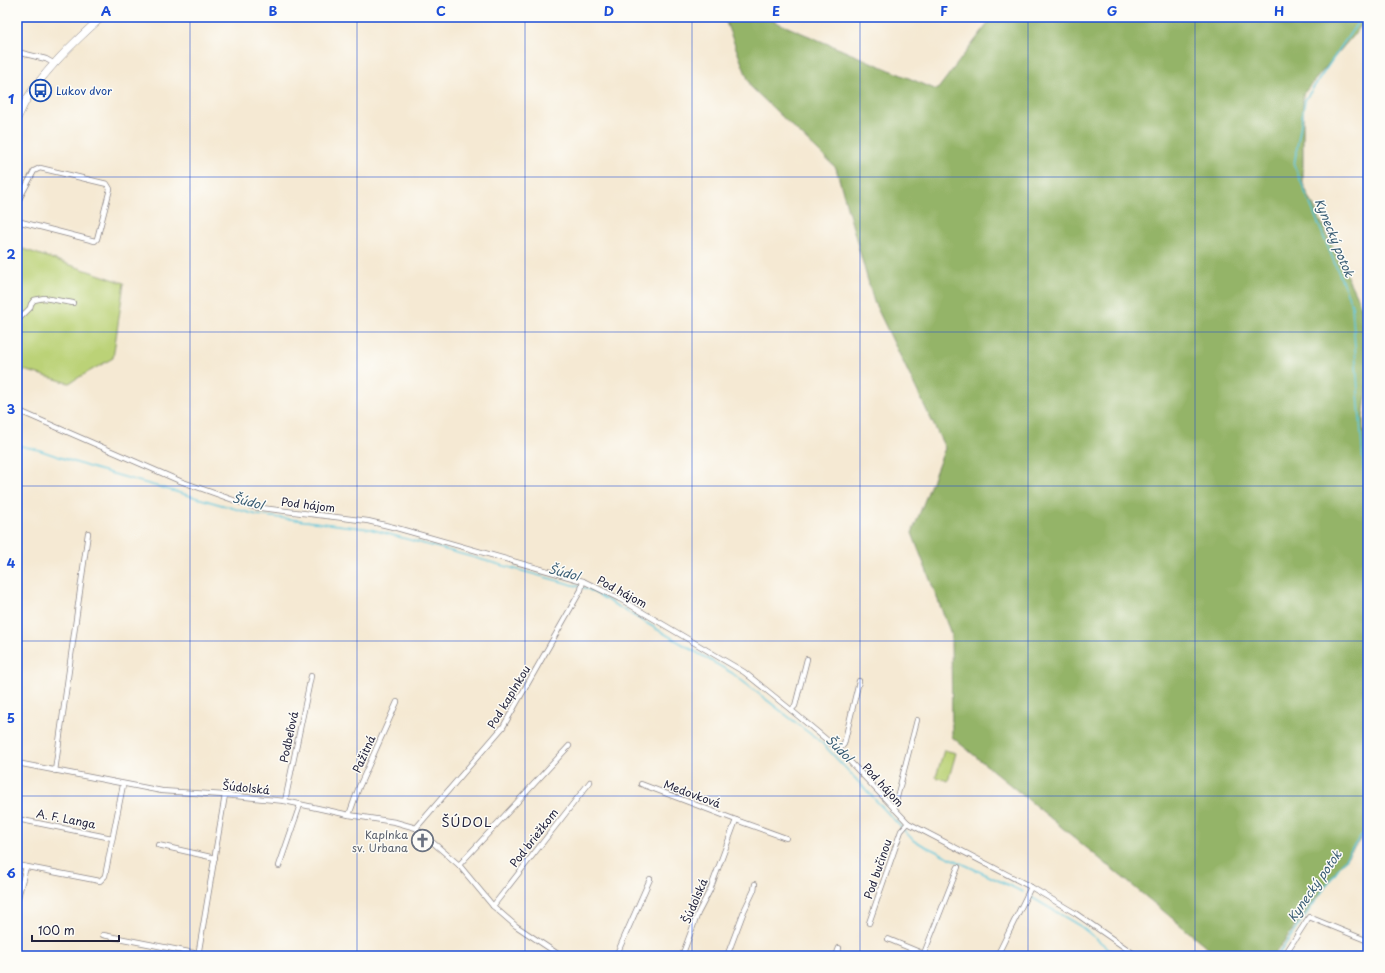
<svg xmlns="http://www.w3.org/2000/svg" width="1385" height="973" viewBox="0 0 1385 973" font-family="'Playpen Sans',sans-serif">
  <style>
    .green { fill: #bbd277; stroke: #6e7a59 }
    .forest { fill: #94b468; stroke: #5b6b52 }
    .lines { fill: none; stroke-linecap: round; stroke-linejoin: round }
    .stream { stroke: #5fc6dc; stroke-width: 1.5 }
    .street-casing { stroke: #8c8687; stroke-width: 6 }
    .secondary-casing { stroke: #8c8687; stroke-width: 8 }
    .street { stroke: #fff; stroke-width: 4.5 }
    .secondary { stroke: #fff; stroke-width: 7 }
    .grid { fill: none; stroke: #1d4ed8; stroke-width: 1; stroke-opacity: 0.55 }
    .labels { text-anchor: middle; stroke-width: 3; stroke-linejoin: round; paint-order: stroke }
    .transit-label { font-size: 11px; fill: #164399; stroke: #fdfcf7; text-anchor: start }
    .street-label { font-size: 11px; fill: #22223b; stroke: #fdfcf7 }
    .worship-label { font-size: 11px; fill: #5b616d; stroke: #fdfcf7; text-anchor: end }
    .water-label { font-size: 12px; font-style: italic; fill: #375b73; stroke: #fdfcf7 }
    .quarter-label { font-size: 13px; letter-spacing: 1px; fill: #22223b; stroke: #fdfcf7 }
    .neatline { fill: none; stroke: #1d4ed8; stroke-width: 1.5 }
    .grid-label { font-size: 13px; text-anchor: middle; font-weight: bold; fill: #1d4ed8 }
  </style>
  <rect width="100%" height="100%" fill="#fdfcf7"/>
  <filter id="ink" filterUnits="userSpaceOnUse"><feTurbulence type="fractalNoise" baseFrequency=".025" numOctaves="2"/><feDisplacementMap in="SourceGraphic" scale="8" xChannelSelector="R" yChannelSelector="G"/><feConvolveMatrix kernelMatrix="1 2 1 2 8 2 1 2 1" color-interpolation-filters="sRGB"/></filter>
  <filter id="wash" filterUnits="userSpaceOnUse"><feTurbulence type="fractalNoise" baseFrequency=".012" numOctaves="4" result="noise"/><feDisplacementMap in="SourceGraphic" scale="16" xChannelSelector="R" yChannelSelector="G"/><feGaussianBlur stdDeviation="0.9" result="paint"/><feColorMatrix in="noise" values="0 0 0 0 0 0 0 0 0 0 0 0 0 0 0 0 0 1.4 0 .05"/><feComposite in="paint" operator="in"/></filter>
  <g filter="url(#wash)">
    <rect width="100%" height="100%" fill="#f5e9d3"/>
    <g class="green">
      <polygon points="17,247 124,283 113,358 69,383 17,368"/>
      <polygon points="944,750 956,753 948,781 936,777"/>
    </g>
    <polygon class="forest" points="724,17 764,17 937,90 993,17 1368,17 1368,23 1361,26 1303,94 1303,184 1361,306 1368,368 1368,385 1363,418 1368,498 1368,829 1273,956 1218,956 952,737 951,634 912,533 945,448 874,302 836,168 751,87"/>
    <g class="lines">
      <g class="stream">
        <polyline points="1364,17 1360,19 1305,100 1294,165 1352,305 1368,534"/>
        <polyline points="17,445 39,450 89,467 257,515 370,529 588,589 732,673 822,743 914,841 1023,892"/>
        <polyline points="1031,897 1080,926 1118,956"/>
        <polyline points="1277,956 1368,826"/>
      </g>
    </g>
  </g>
  <g filter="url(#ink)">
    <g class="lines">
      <defs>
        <g id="street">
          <polyline points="17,52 46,59 55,64"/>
          <polyline points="17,203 34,171 40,168 107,184 110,189 97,239 95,241 17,221"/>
          <polyline points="17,316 21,317 30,308 31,304 34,300 44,298 73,303"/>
          <polyline points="17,410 180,481 253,507 368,521 393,527 583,581 620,599 744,672 791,710 839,750 908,823 1031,887 1075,913 1137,956"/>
          <polyline points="791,710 795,706 807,659"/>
          <polyline points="839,750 844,744 859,681"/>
          <polyline points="17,763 162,791 225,795 285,801 349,815 395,822 416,828 459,865 493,906 516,926 561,956"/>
          <polyline points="55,771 88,533"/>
          <polyline points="641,784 736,820 710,890 698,913 682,956"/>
          <polyline points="285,801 311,676"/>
          <polyline points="894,809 917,720"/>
          <polyline points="349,815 359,787 397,702"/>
          <polyline points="17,819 112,838"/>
          <polyline points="736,820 786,838"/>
          <polyline points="416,828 503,727 581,590 583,581"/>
          <polyline points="158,845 215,858"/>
          <polyline points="17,865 100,881 105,876 123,785"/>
          <polyline points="459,865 569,746"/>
          <polyline points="279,866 300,805"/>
          <polyline points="17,901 26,867"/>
          <polyline points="493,906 590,782"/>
          <polyline points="869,923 901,831 908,823"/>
          <polyline points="103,935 199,954"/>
          <polyline points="888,939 924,954"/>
          <polyline points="198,956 225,795"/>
          <polyline points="616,956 650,879"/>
          <polyline points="727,956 744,911 754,890 755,884"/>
          <polyline points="836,956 839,948"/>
          <polyline points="923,956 958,867"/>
          <polyline points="997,956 1031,887"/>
          <polyline points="1284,956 1309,917 1368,941"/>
        </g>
        <path id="secondary" d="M17 119C21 111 25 101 30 94 49 66 77 39 102 17"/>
      </defs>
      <use href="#street" class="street-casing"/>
      <use href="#secondary" class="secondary-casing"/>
      <use href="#street" class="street"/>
      <use href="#secondary" class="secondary"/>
    </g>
  </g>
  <path class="grid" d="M190 17V956M357 17V956M525 17V956M692 17V956M860 17V956M1028 17V956M1195 17V956M17 177H1368M17 332H1368M17 486H1368M17 641H1368M17 796H1368"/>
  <defs>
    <symbol id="bus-ring" viewBox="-11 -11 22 22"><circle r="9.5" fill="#fdfcf7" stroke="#1a4fb4" stroke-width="1.5"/><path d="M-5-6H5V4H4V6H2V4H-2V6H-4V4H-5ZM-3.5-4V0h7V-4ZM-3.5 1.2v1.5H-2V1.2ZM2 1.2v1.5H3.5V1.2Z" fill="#1a4fb4"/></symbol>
    <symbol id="church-ring" viewBox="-11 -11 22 22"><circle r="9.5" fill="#fdfcf7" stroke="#6b7280" stroke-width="1.5"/><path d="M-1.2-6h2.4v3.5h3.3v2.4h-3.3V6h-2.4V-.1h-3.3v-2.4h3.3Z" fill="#6b7280"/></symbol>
  </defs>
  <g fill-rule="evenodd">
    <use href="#bus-ring" x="28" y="78" width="25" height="25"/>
    <use href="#church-ring" x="410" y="828" width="25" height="25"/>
  </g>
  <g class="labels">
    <g class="transit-label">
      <text x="56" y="95">Lukov dvor</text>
    </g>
    <g class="street-label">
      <text transform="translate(308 505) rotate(7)" y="4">Pod hájom</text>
      <text transform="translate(622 592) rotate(28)" y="4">Pod hájom</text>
      <text transform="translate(509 697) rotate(-59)" y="4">Pod kaplnkou</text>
      <text transform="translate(289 737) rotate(-78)" y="4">Podbeľová</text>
      <text transform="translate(364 754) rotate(-66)" y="4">Pažitná</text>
      <text transform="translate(883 785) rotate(47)" y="4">Pod hájom</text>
      <text transform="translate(246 788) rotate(6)" y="4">Šúdolská</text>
      <text transform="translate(692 794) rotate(20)" y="4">Medovková</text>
      <text transform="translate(66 819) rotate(11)" y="4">A. F. Langa</text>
      <text transform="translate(534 838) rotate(-52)" y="4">Pod briežkom</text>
      <text transform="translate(878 869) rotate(-71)" y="4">Pod bučinou</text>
      <text transform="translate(695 901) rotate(-67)" y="4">Šúdolská</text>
    </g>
    <g class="worship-label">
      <text x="408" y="839">Kaplnka<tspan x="408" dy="13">sv. Urbana</tspan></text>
    </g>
    <g class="water-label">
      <text transform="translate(1334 238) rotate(68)" y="4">Kynecký potok</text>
      <text transform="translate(248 502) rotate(14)" y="4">Šúdol</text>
      <text transform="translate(564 573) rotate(15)" y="4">Šúdol</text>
      <text transform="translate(839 749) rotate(45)" y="4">Šúdol</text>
      <text transform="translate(1315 886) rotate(-55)" y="4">Kynecký potok</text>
    </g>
    <g class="quarter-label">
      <text x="467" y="827">ŠÚDOL</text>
    </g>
  </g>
  <rect width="1385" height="973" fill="none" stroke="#fdfcf7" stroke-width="44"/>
  <path d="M32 935v6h87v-6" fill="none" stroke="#22223b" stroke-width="2"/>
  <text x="38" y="935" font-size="12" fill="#22223b" stroke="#fdfcf7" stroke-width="3" paint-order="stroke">100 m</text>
  <rect x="22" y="22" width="1341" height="929" class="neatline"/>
  <g class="grid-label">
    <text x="106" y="16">A</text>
    <text x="273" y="16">B</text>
    <text x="441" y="16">C</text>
    <text x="609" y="16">D</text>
    <text x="776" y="16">E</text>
    <text x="944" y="16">F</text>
    <text x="1112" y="16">G</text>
    <text x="1279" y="16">H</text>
    <text x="11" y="104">1</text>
    <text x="11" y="259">2</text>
    <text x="11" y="414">3</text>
    <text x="11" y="568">4</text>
    <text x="11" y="723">5</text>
    <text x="11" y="878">6</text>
  </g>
</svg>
